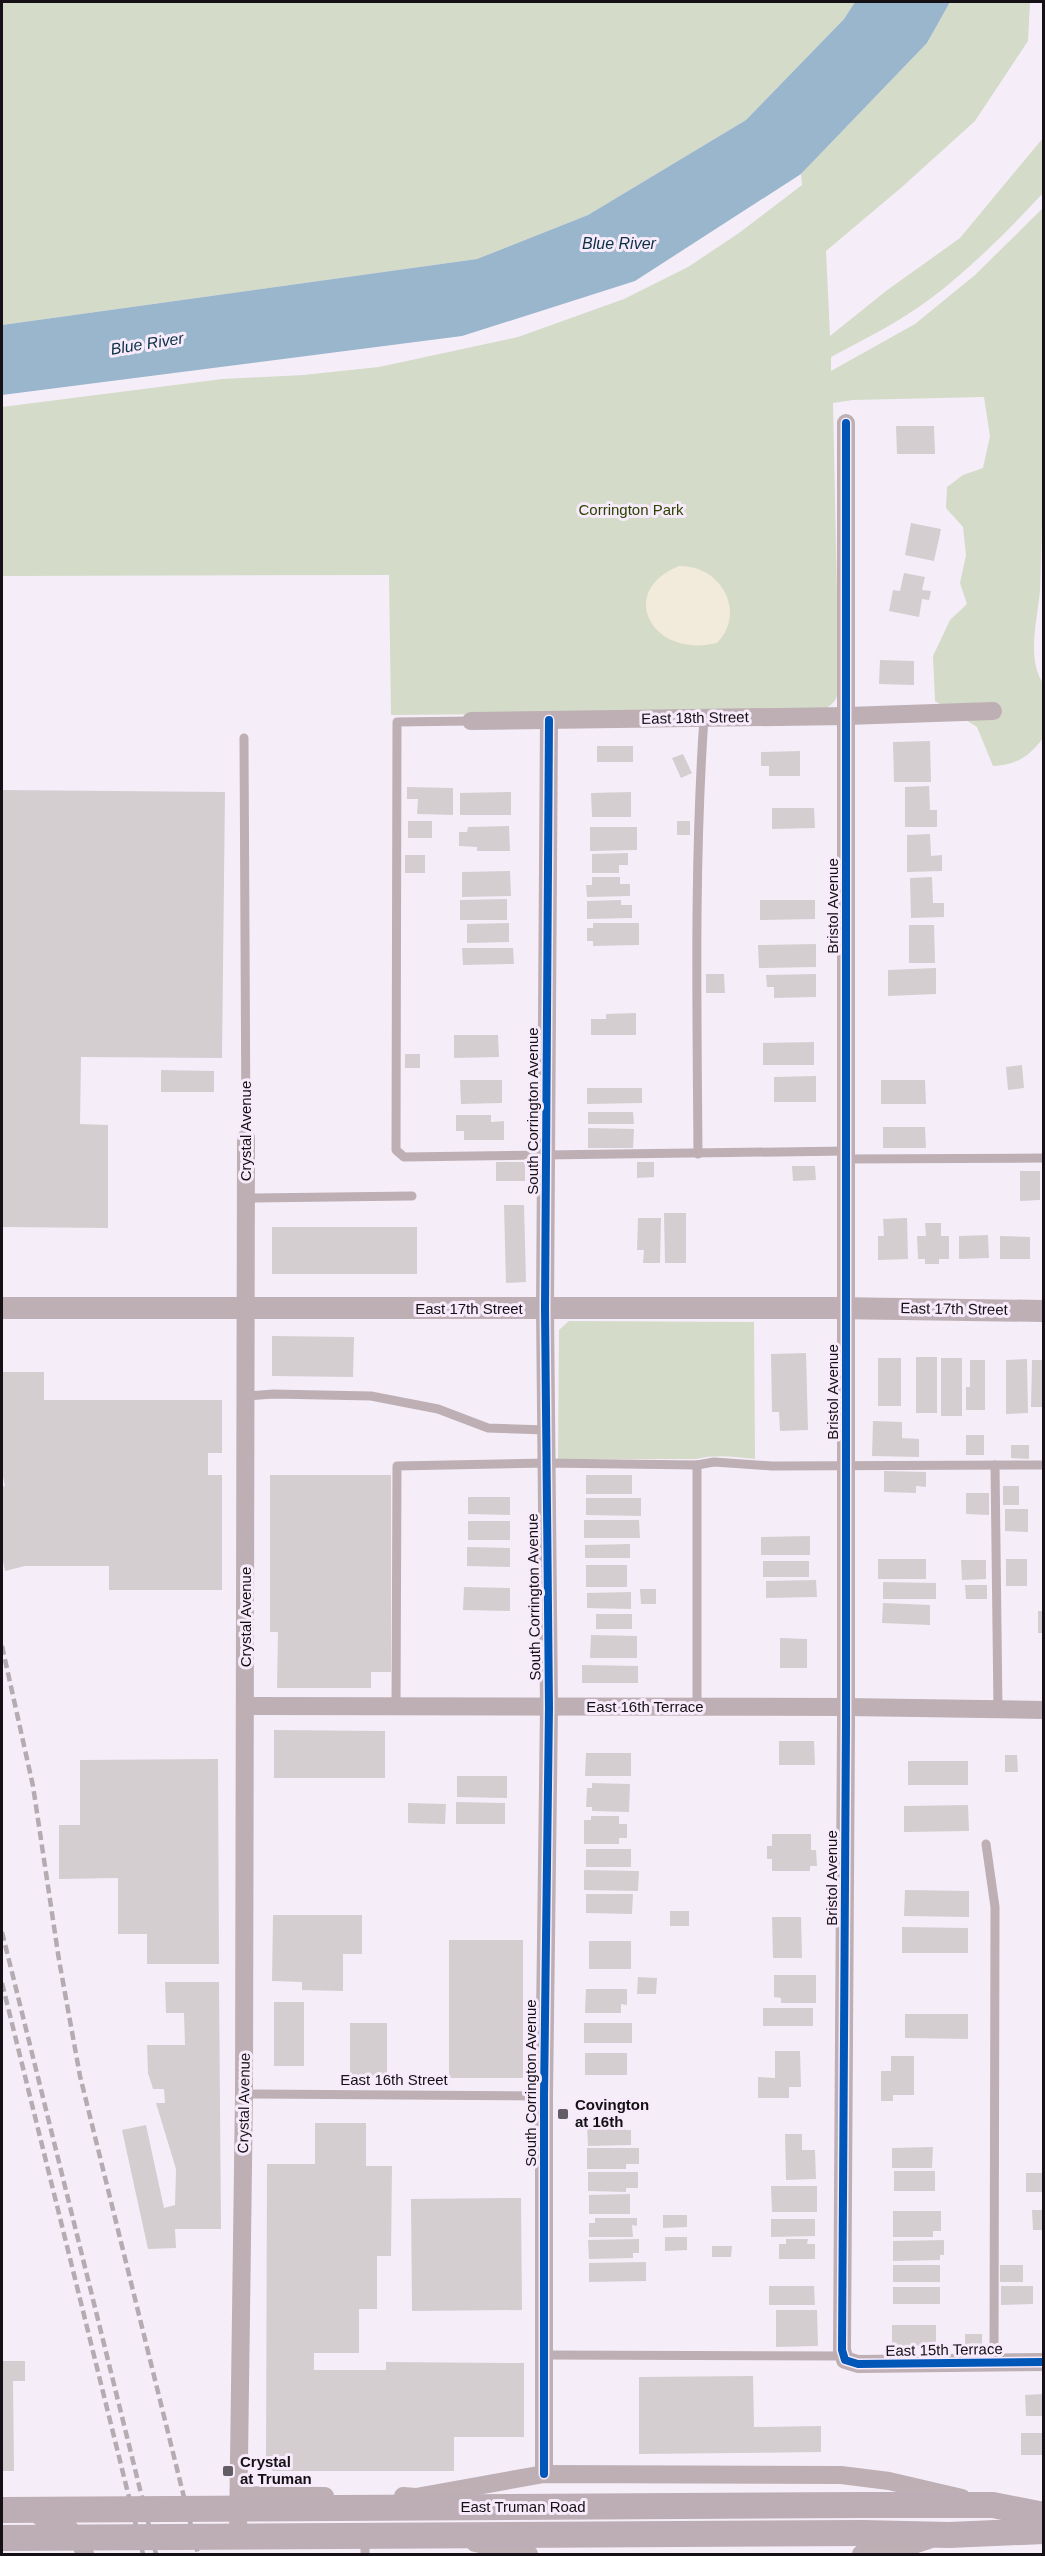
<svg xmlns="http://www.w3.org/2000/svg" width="1045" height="2556" viewBox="0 0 1045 2556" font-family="Helvetica,sans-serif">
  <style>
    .green { fill: #d4dbc9 }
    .sand { fill: #f2eada }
    .water { fill: #99b6cc }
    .building { fill: #d4ced0 }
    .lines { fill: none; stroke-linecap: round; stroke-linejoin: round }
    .service { stroke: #beafb4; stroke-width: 9 }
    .minor { stroke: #beafb4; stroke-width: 18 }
    .tertiary { stroke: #beafb4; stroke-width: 22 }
    .secondary { stroke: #bdadb4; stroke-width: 26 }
    .rail { stroke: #b4acb1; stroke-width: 4.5; stroke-dasharray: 9 4.5; stroke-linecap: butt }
    .secondary-bridge { stroke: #bdadb4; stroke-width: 26 }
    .cycleway-casing { stroke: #f7ebfb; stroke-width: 11 }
    .cycleway { stroke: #0057b8; stroke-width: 8 }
    .poi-dot { fill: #635e65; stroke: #f7ebfb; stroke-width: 2 }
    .labels { text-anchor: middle; stroke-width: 6; stroke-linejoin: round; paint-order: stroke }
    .park-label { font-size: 15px; fill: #2c4200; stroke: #f7ebfb }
    .street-label { font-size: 15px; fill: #151016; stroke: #f7ebfb }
    .poi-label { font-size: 15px; font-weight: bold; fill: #151016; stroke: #f7ebfb; text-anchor: start }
    .water-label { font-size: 16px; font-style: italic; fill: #0a3145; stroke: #f7ebfb }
  </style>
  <rect width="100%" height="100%" fill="#f5eef8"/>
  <g class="green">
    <polygon points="2,2 855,2 844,19 746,120 588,215 477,259 2,325"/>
    <path d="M950 2H1030L1028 41 975 121 902 187 826 251 830 336 886 291 960 238 1043 138 1044 192C1009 230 971 268 930 299 899 322 865 339 831 357V371L915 324 975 275 1043 208C1043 335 1045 463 1040 590 1038 617 1026 659 1043 683V738C1029 757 1016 765 993 766L977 727 935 701 933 656 950 620 967 604 960 583 966 555 963 527 946 508 947 487 963 475 983 468 990 436 984 397 853 400 833 403 839 686C838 700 833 705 821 711L391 715 389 575 2 576V407L222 379 303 375 379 367 518 337 624 299 688 267 739 233 802 185 801 174 927 43Z"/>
    <path d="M569 1321 754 1322 755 1459C734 1457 717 1454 696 1459H558L559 1330Z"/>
  </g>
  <path class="sand" d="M679 566C721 565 747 612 717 643 651 659 616 591 679 566Z"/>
  <polygon class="water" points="855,2 950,2 927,43 801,174 635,281 462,336 2,395 2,325 477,259 588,215 746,120 844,19"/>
  <g class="building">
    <polygon points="896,426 934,426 935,454 897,454"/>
    <polygon points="911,523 941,529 934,561 905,555"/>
    <polygon points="904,573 925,577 922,590 931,591 929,600 922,599 919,617 889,611 893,590 900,591"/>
    <polygon points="880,660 914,661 914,685 879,684"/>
    <polygon points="930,741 931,782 894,782 893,742"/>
    <rect x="597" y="746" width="36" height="16"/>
    <polygon points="800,751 800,776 769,776 769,766 761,766 761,752"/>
    <polygon points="683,754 692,773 681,778 672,758"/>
    <polygon points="929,786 930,810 937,810 937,827 905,827 905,787"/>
    <polygon points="407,787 453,788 453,815 417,814 418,799 407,799"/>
    <polygon points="2,790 225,792 222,1058 81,1057 80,1124 108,1125 108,1228 2,1227"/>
    <polygon points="511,792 511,815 460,815 460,793"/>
    <polygon points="631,792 631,817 592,817 591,793"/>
    <polygon points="772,808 814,808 815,828 772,829"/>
    <rect x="408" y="821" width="24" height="17"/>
    <rect x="677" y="821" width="13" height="14"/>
    <polygon points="509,826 510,851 477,851 477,847 459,846 459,832 467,832 468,827"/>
    <polygon points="590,827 637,827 637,850 590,851"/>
    <polygon points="930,834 931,856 942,855 942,871 907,872 907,835"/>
    <polygon points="628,853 628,865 619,865 619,873 592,873 592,854"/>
    <rect x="405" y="855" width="20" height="18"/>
    <polygon points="510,871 511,896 462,897 462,872"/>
    <polygon points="592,877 620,877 620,884 630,884 630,896 587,897 586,885 592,885"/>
    <polygon points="932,877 933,903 944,903 944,917 911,918 910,878"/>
    <polygon points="507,899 507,920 460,920 460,900"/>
    <polygon points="621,900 621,905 632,905 632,918 587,919 587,901"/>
    <polygon points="760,900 815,900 815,919 760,920"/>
    <polygon points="509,923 509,942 467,943 467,924"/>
    <polygon points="593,923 639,923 639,945 593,946 593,941 587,941 587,928 593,928"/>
    <polygon points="909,925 934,925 935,963 909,963"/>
    <polygon points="816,944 816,967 759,968 758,945"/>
    <polygon points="462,948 513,948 514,964 463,965"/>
    <polygon points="936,968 936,994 888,996 888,970"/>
    <polygon points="706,974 724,974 725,993 706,993"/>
    <polygon points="816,974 816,997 774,998 774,987 767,987 766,975"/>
    <polygon points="636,1013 636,1035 591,1035 591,1019 606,1019 606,1014"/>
    <polygon points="454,1035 498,1035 499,1057 454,1058"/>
    <polygon points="814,1042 814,1065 763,1065 763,1043"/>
    <rect x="405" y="1054" width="15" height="14"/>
    <polygon points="1022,1065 1024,1088 1008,1090 1006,1067"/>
    <polygon points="161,1070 214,1071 214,1092 161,1092"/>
    <polygon points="816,1076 816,1102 774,1102 774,1077"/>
    <polygon points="460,1080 502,1080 502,1103 461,1104"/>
    <polygon points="881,1080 925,1080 926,1104 881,1104"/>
    <polygon points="587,1088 642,1088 642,1103 587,1104"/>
    <polygon points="588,1112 633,1112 634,1124 588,1124"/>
    <polygon points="456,1115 491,1115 491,1122 504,1121 504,1140 464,1140 464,1131 456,1131"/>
    <polygon points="883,1127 925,1127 926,1148 883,1148"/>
    <polygon points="588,1128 634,1129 633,1148 588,1148"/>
    <rect x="496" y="1162" width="29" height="19"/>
    <polygon points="637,1162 654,1162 654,1177 637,1178"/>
    <polygon points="792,1166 815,1166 816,1180 793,1181"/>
    <polygon points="1020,1171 1040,1171 1040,1200 1020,1201"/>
    <polygon points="504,1205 524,1205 526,1282 506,1283"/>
    <polygon points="664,1213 686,1213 686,1263 665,1263"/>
    <polygon points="638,1218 661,1218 660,1263 643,1263 644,1250 637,1250"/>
    <polygon points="907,1218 908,1259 878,1260 878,1236 884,1236 883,1219"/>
    <polygon points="925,1223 941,1223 941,1236 949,1236 949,1259 939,1259 939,1264 925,1264 925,1259 918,1259 917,1236 926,1236"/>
    <rect x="272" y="1227" width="145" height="47"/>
    <polygon points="988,1235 989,1258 959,1259 959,1236"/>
    <polygon points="1000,1236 1030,1237 1030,1259 1000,1259"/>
    <polygon points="272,1336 354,1337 353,1377 272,1376"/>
    <polygon points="806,1353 808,1430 780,1431 779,1412 772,1412 771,1354"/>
    <rect x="916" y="1357" width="21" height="56"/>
    <rect x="878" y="1358" width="23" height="48"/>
    <rect x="941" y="1358" width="21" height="58"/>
    <polygon points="1027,1359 1028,1413 1006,1414 1006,1360"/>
    <polygon points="970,1360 985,1360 985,1410 966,1410 966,1387 970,1387"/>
    <polygon points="1032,1360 1044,1360 1044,1407 1031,1407"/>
    <polygon points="2,1372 44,1372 44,1400 222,1400 222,1453 208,1453 208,1475 222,1475 222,1590 109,1590 109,1566 25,1566 5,1571 2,1555 2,1487 5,1486 2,1472"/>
    <polygon points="873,1421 902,1422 902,1438 919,1439 919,1457 872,1456"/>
    <rect x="966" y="1435" width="18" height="20"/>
    <polygon points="1011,1445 1029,1445 1029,1459 1011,1458"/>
    <polygon points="884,1471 926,1472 926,1487 916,1486 916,1493 884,1492"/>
    <polygon points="270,1475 391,1475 391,1672 371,1672 371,1688 277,1688 278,1632 270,1632"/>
    <rect x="586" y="1475" width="46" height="19"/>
    <rect x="1003" y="1486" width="16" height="19"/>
    <polygon points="966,1493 989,1493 989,1515 966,1514"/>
    <polygon points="468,1497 510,1497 510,1515 468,1514"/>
    <polygon points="586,1498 641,1498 641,1516 586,1515"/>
    <polygon points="1005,1509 1028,1509 1028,1532 1005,1531"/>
    <polygon points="584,1520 639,1520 640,1538 584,1538"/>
    <rect x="468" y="1521" width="42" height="19"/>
    <polygon points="810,1536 810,1555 761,1555 761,1537"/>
    <polygon points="630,1544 630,1558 585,1558 585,1545"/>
    <polygon points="467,1547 510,1548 510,1567 467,1566"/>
    <rect x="878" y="1559" width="48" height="20"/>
    <rect x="1006" y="1559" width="21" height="27"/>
    <polygon points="961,1560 986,1560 986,1579 962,1580"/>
    <rect x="763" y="1561" width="46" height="16"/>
    <rect x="586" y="1565" width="41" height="22"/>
    <polygon points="816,1580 817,1597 766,1598 766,1581"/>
    <polygon points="883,1582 936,1583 936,1599 883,1599"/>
    <polygon points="965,1585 987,1585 987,1599 966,1599"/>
    <polygon points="464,1587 510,1588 510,1611 463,1610"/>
    <polygon points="640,1589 656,1589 656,1604 641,1604"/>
    <polygon points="631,1592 631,1609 587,1608 587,1593"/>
    <polygon points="883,1603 930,1605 930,1625 882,1623"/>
    <rect x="1038" y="1611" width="6" height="22"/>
    <rect x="596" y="1614" width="36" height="15"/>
    <polygon points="591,1635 637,1636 637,1658 590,1658"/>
    <polygon points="780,1638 807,1639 807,1668 780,1668"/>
    <polygon points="582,1665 638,1666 638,1683 582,1683"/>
    <polygon points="274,1730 385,1731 385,1778 274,1778"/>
    <polygon points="779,1741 814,1741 815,1765 779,1765"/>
    <polygon points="586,1753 631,1753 631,1776 585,1776"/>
    <polygon points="1005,1755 1017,1755 1018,1772 1005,1772"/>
    <polygon points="218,1759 219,1964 147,1964 147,1934 118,1934 118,1878 59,1879 59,1825 80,1825 80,1760"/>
    <rect x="908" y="1761" width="60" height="24"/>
    <polygon points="457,1776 507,1776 507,1798 457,1797"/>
    <polygon points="592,1783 630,1784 629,1812 592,1811 592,1807 586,1807 587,1788 592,1788"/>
    <polygon points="456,1802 505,1803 505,1824 456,1824"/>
    <polygon points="408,1803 446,1804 445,1824 408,1823"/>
    <polygon points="968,1805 969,1831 904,1832 904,1806"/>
    <polygon points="591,1816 619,1816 619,1824 627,1824 627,1838 619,1838 619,1844 584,1844 584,1820 591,1820"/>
    <polygon points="772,1834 811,1834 811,1850 816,1850 817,1866 810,1866 810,1871 772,1871 772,1859 767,1859 767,1846 772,1846"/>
    <rect x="586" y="1849" width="45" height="18"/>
    <polygon points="584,1870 639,1871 638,1891 584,1890"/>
    <polygon points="905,1890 969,1891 969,1917 904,1916"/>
    <polygon points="586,1894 633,1894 632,1914 586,1913"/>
    <rect x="670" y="1911" width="19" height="15"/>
    <polygon points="273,1915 362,1915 362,1954 343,1954 343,1991 302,1990 302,1982 272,1981"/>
    <polygon points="772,1917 801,1917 802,1958 773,1958"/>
    <polygon points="902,1927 968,1928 968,1953 902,1953"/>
    <rect x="449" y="1940" width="74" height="138"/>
    <rect x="589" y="1941" width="42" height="28"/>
    <polygon points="774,1975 816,1975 816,2003 781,2003 781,1998 774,1997"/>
    <polygon points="638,1977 657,1978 656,1994 637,1994"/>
    <polygon points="165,1982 219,1982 221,2229 175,2229 176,2248 148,2249 122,2130 146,2125 164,2208 175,2205 176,2169 156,2103 165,2103 164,2089 153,2089 148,2073 147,2045 185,2045 184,2013 166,2013"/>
    <polygon points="586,1989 627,1989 627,2005 621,2004 621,2013 585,2013"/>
    <rect x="274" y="2002" width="30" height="64"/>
    <rect x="763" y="2008" width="50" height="18"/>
    <polygon points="905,2014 968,2014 968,2039 905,2038"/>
    <rect x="350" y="2023" width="37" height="55"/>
    <rect x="584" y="2023" width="48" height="20"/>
    <polygon points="775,2051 800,2051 801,2087 789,2087 789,2098 758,2098 758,2077 775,2078"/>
    <rect x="585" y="2053" width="42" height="22"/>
    <polygon points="891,2056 914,2056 914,2095 893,2095 893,2101 881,2101 881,2071 891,2071"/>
    <polygon points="315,2123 366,2123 366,2166 392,2166 391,2256 377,2256 377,2309 359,2309 359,2353 314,2353 314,2370 386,2370 386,2362 524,2363 524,2437 454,2437 454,2471 273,2471 266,2465 267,2164 315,2164"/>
    <polygon points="625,2124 625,2130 631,2130 631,2145 588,2146 587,2125"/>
    <polygon points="785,2134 802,2134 802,2150 815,2150 816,2179 786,2180"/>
    <polygon points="933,2147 932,2168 892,2168 892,2148"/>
    <polygon points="587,2148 639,2148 639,2164 626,2164 626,2169 587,2169"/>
    <rect x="894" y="2171" width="41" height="20"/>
    <polygon points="588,2172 638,2172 638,2188 626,2188 626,2192 588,2191"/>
    <rect x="1026" y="2173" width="18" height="19"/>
    <polygon points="771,2186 817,2186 817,2212 772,2212"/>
    <polygon points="630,2194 630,2214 589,2214 589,2195"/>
    <polygon points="521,2198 522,2310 412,2311 411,2199"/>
    <polygon points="1032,2210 1044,2210 1044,2230 1033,2230"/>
    <polygon points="893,2211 941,2211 941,2231 933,2231 933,2237 893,2237"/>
    <polygon points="663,2215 687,2215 687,2227 663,2228"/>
    <polygon points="595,2218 637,2218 637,2226 632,2225 633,2237 589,2237 589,2223 595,2223"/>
    <polygon points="771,2219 815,2219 815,2236 771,2237"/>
    <polygon points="665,2237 687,2237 687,2250 665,2251"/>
    <polygon points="639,2239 639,2253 633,2253 633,2258 589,2259 588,2240"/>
    <polygon points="786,2239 808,2239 807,2244 815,2244 815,2259 779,2259 779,2244 786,2244"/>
    <polygon points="944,2240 944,2255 940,2255 940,2260 893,2261 893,2241"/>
    <polygon points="712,2246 732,2246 731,2257 712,2257"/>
    <polygon points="646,2262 646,2281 589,2282 589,2263"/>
    <rect x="893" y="2265" width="47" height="17"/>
    <rect x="1000" y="2265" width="23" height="17"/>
    <polygon points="769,2286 814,2286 815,2305 769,2305"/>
    <polygon points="1001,2286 1033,2286 1033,2304 1001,2305"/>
    <rect x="893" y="2287" width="47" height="17"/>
    <polygon points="776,2310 817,2310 818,2346 776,2347"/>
    <rect x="892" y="2325" width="44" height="21"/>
    <polygon points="965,2334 982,2334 982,2347 965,2348"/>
    <polygon points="2,2361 25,2361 25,2381 13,2381 14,2471 2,2471"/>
    <polygon points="753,2376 754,2427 821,2426 821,2452 639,2454 639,2377"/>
    <polygon points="1044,2394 1044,2416 1026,2416 1025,2395"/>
    <rect x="1021" y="2433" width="23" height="22"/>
  </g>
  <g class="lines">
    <g class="service">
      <polyline points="471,721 397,722 396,1150 404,1157 847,1151"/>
      <polyline points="244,738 246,1138"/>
      <path d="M698 1154C697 1009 694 863 704 718"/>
      <polyline points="847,1159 1044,1158"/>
      <polyline points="246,1198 412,1196"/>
      <polyline points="247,1396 273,1394 371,1396 438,1409 488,1428 546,1430"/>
      <polyline points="995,1465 998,1709"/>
      <polyline points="396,1706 397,1466 546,1463 697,1465"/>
      <polyline points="697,1707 697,1465 714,1462 772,1466 1044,1465"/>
      <polyline points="986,1844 995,1907 994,2362"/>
      <polyline points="244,2094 544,2096"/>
      <polyline points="544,2355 844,2356"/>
      <polyline points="365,2537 365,2554"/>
    </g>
    <g class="minor">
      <polyline points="846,423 846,1725 842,2350 845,2360 858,2364 1044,2362"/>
      <polyline points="471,721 847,716 993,711"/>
      <polyline points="246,1138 244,2094 238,2534 251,2534"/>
      <polyline points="246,1706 846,1707 1044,1710"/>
      <polyline points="544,2474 544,2096 549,1707 545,1309 549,720"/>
      <polyline points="239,2495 325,2496"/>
      <polyline points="403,2496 416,2497 544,2474 841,2475 889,2481 962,2498"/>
      <path d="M40 2517C64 2517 77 2533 85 2554"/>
      <polyline points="475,2543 529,2554"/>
      <polyline points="861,2554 898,2550 929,2540"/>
    </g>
    <polyline class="tertiary" points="2,1308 834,1308 1044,1311"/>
    <g class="secondary">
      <polyline points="862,2505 993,2505 1044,2515"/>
      <polyline points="862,2533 949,2535 1044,2531"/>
    </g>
    <g class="rail">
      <polyline points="2,1646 33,1786 59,1960 80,2076 198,2554"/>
      <polyline points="2,1932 156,2554"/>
      <polyline points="2,1983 143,2554"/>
    </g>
    <g class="secondary-bridge">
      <polyline points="2,2510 862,2505"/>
      <polyline points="2,2538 862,2533"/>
    </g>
    <defs>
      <g id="cycleway">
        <polyline points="846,423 846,1725 842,2350 845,2360 858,2364 1044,2362"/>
        <polyline points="544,2474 544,2096 549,1707 545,1309 549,720"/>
      </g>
    </defs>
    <use href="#cycleway" class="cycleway-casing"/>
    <use href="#cycleway" class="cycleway"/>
  </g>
  <g class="poi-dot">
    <rect x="557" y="2108" width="12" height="12" rx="3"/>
    <rect x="222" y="2465" width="12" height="12" rx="3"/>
  </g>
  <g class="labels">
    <g class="park-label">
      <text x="631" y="515">Corrington Park</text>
    </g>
    <g class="street-label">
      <text transform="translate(695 718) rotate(-1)" y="5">East 18th Street</text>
      <text transform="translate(833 906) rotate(-90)" y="5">Bristol Avenue</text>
      <text transform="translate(533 1111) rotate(-90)" y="5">South Corrington Avenue</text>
      <text transform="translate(246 1131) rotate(-90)" y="5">Crystal Avenue</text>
      <text x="469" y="1314">East 17th Street</text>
      <text transform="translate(954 1309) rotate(1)" y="5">East 17th Street</text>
      <text transform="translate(833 1392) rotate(-90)" y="5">Bristol Avenue</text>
      <text transform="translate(534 1597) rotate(-91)" y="5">South Corrington Avenue</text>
      <text transform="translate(246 1617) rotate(-90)" y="5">Crystal Avenue</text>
      <text x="645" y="1712">East 16th Terrace</text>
      <text transform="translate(832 1878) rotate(-90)" y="5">Bristol Avenue</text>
      <text x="394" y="2085">East 16th Street</text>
      <text transform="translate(531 2083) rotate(-90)" y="5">South Corrington Avenue</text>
      <text transform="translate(244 2103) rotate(-89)" y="5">Crystal Avenue</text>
      <text transform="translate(944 2350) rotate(-1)" y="5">East 15th Terrace</text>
      <text x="523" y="2512">East Truman Road</text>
    </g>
    <g class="poi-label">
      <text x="575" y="2110">Covington<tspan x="575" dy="17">at 16th</tspan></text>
      <text x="240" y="2467">Crystal<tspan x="240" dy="17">at Truman</tspan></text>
    </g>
    <g class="water-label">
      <text x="619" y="249">Blue River</text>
      <text transform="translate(147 343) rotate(-9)" y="6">Blue River</text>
    </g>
  </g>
  <rect width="1045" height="2556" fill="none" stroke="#151016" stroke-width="6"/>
</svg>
